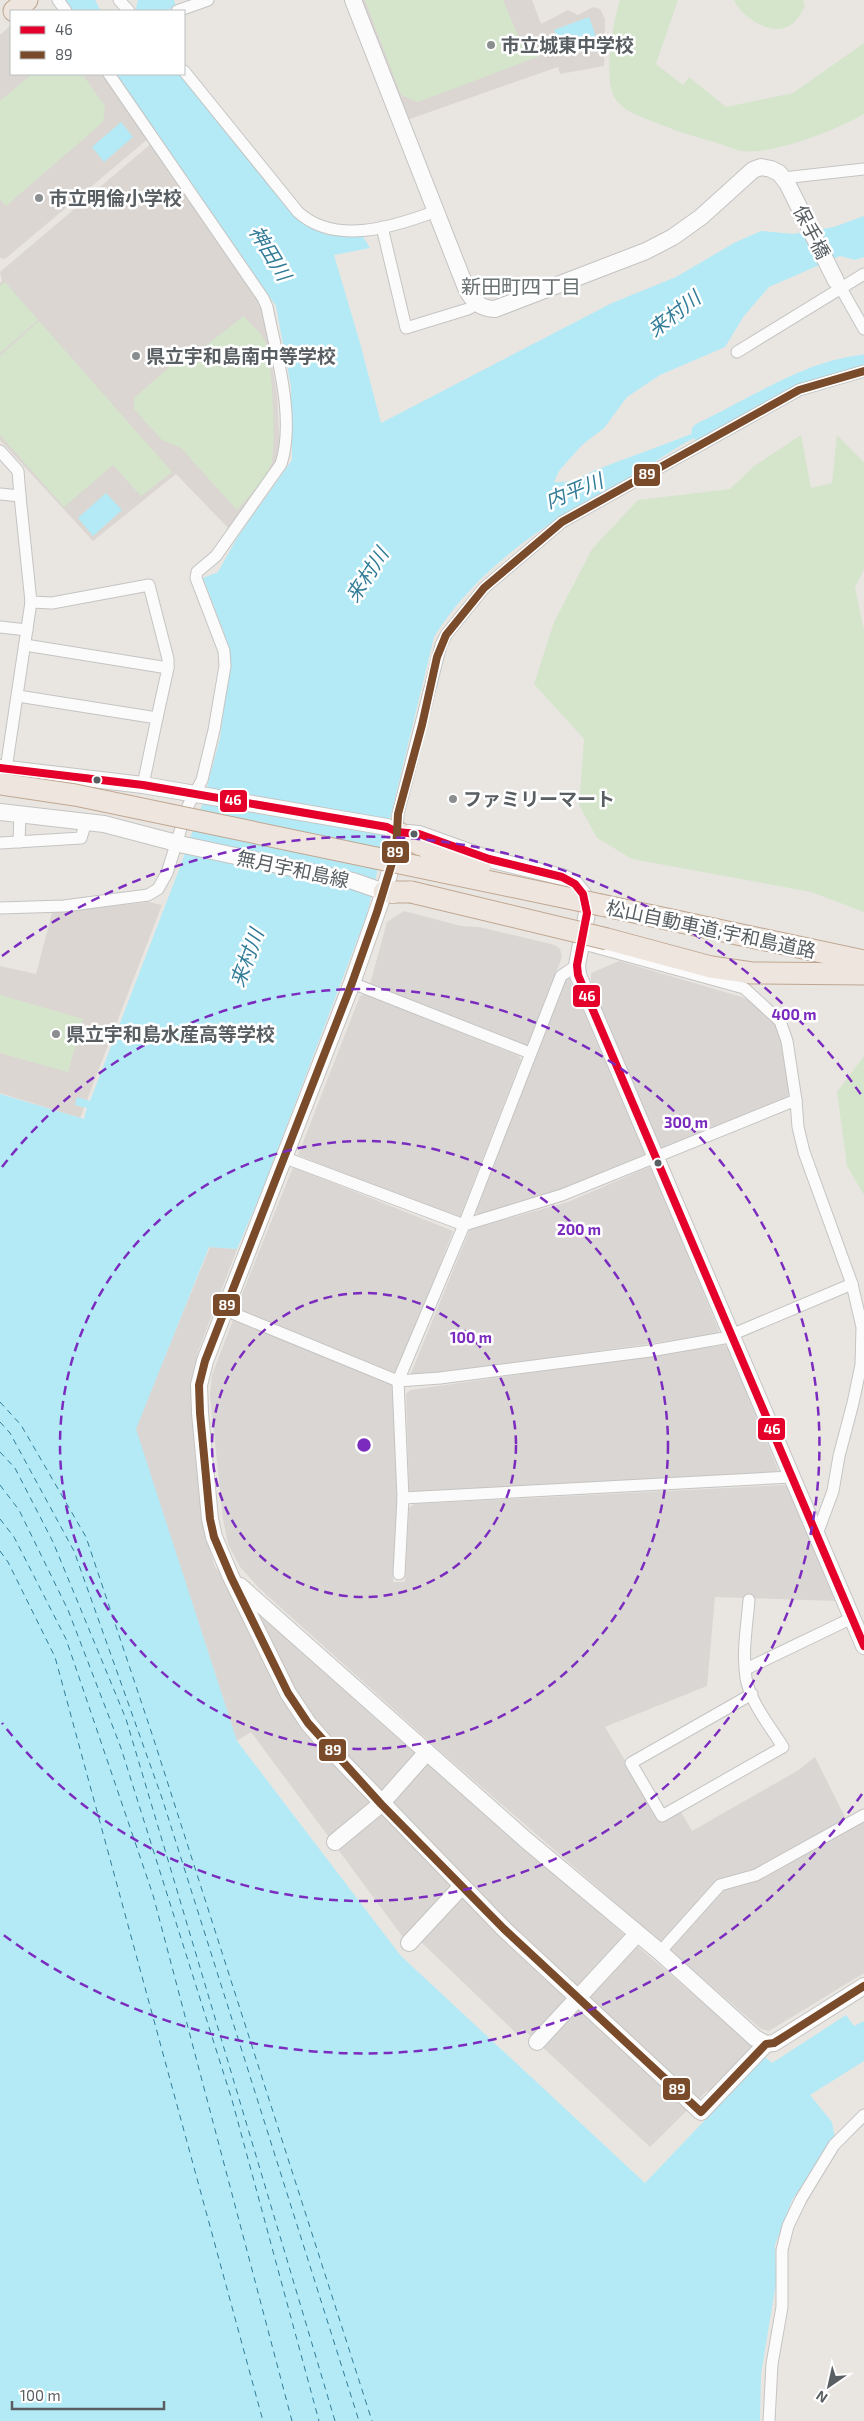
<svg xmlns="http://www.w3.org/2000/svg" width="864" height="2421" viewBox="0 0 864 2421" font-family="'Exo 2','Noto Sans JP',sans-serif">
  <style>
    .industrial { fill: #dad6d3 }
    .education { fill: #dbd6d1 }
    .green { fill: #d5e5cc }
    .water { fill: #b3eaf6 }
    .lines { fill: none; stroke-linecap: round; stroke-linejoin: round }
    .river { stroke: #b3eaf6; stroke-width: 19 }
    .ferry { stroke: #327c98; stroke-width: 1; stroke-dasharray: 6 5; stroke-linecap: butt }
    .street-casing { stroke: #c4c4c3; stroke-width: 13 }
    .secondary-casing { stroke: #c4c4c3; stroke-width: 18 }
    .highway-casing { stroke: #c0a690; stroke-width: 23 }
    .street { stroke: #fcfbfb; stroke-width: 11 }
    .secondary { stroke: #fcfbfb; stroke-width: 16 }
    .highway { stroke: #eee6de; stroke-width: 21 }
    .highway-bridge-casing { stroke: #c0a690; stroke-width: 23; stroke-linecap: butt }
    .highway-bridge { stroke: #eee6de; stroke-width: 21 }
    .bus-1-casing { stroke: #fff; stroke-width: 11 }
    .bus-2-casing { stroke: #fff; stroke-width: 11 }
    .bus-1 { stroke: #e4002b; stroke-width: 8 }
    .bus-2 { stroke: #7a4b2a; stroke-width: 8 }
    .ring { fill: none; stroke: #7b2cbf; stroke-width: 2.5; stroke-dasharray: 9 6 }
    .poi-dot { fill: #8b8e8e; stroke: #fff; stroke-width: 2 }
    .bus-dot { fill: #585e61; stroke: #fff; stroke-width: 2 }
    .labels { text-anchor: middle; stroke-width: 5; stroke-linejoin: round; paint-order: stroke }
    .poi-label { font-size: 19px; font-weight: bold; fill: #585e61; stroke: #fff; text-anchor: start }
    .street-label { font-size: 19px; fill: #585e61; stroke: #fff }
    .water-label { font-size: 20px; font-style: italic; fill: #327c98; stroke: #fff }
    .neighbourhood-label { font-size: 20px; fill: #697173; stroke: #fff }
    .centre { fill: #7b2cbf; stroke: #fff; stroke-width: 2.5 }
    .ring-label { font-size: 15px; text-anchor: middle; font-weight: bold; fill: #7b2cbf; stroke: #fff; stroke-width: 5; stroke-linejoin: round; paint-order: stroke }
    .line-badge { stroke: #fff; stroke-width: 2 }
    .badge-label { font-size: 14px; text-anchor: middle; font-weight: bold; fill: #fff }
  </style>
  <rect width="100%" height="100%" fill="#e9e6e2"/>
  <g class="industrial">
    <polygon points="404,911 461,926 479,927 555,945 560,949 562,957 528,1044 525,1045 370,984 387,922"/>
    <polygon points="619,961 742,997 757,1005 774,1022 780,1034 790,1092 787,1097 664,1149 659,1147 591,984 591,973"/>
    <polygon points="566,978 569,978 645,1153 643,1156 560,1192 479,1215 475,1212"/>
    <polygon points="365,994 519,1056 521,1060 460,1217 456,1219 298,1155 360,996"/>
    <polygon points="293,1167 453,1231 399,1371 396,1373 236,1309"/>
    <polygon points="649,1167 653,1170 719,1331 717,1334 414,1377 411,1373 470,1229 568,1202"/>
    <polygon points="210,1247 237,1249 198,1352 191,1388 204,1531 215,1567 267,1620 377,1720 755,2048 716,2090 707,2091 650,2147 523,2029 516,2033 421,1942 411,1948 251,1732 237,1741 135,1429"/>
    <polygon points="233,1320 393,1384 398,1500 393,1582 405,1582 409,1508 414,1504 784,1485 787,1487 836,1601 715,1597 707,1686 605,1727 661,1820 680,1810 692,1831 797,1771 815,1757 847,1821 864,1818 864,1973 769,2031 761,2029 439,1750 260,1589 240,1567 228,1544 223,1519 210,1395 212,1375"/>
    <polygon points="724,1345 729,1349 778,1470 776,1473 414,1494 409,1490 406,1394 410,1390"/>
  </g>
  <g class="education">
    <polygon points="360,0 532,0 541,24 568,10 578,15 593,7 600,9 605,19 604,66 560,74 558,67 407,120"/>
    <polygon points="11,25 11,74 104,74 149,138 5,259 0,258 0,35"/>
    <polygon points="153,142 262,304 277,395 280,451 277,463 231,531 176,474 93,541 0,440 0,283 2,281 0,272"/>
    <polygon points="149,902 162,905 80,1118 0,1093 0,966 36,974 52,913"/>
  </g>
  <g class="green">
    <polygon points="365,0 503,0 519,38 531,34 540,56 418,102 401,95"/>
    <path d="M620 0H678L656 64 683 85 689 77 726 107 793 93 864 43V114C837 130 773 155 742 151 734 150 725 145 717 143 697 137 678 132 659 124 646 118 625 113 616 100 602 81 613 22 620 0Z"/>
    <path d="M734 0H803L805 6C801 14 796 23 787 27 769 35 740 16 734 0Z"/>
    <polygon points="32,74 82,74 105,106 103,122 6,206 0,199 0,101"/>
    <polygon points="5,282 38,320 0,353 0,286"/>
    <path d="M244 316C250 324 259 331 264 339 272 353 277 448 271 464 265 482 249 496 237 510L181 448 162 440 134 409V398L175 362H185Z"/>
    <polygon points="39,321 172,472 141,496 113,465 64,507 0,435 0,356"/>
    <polygon points="801,435 811,488 832,483 837,435 864,462 864,569 855,588 864,630 864,912 811,892 632,859 597,838 579,805 584,739 534,684 554,622 592,549 638,500 730,489 754,466"/>
    <polygon points="0,995 83,1019 68,1072 0,1053"/>
    <polygon points="864,1056 864,1195 847,1166 837,1092"/>
  </g>
  <g class="water">
    <polygon points="65,0 95,0 101,11 73,11"/>
    <polygon points="138,0 174,0 176,7 162,11 138,11 136,8"/>
    <polygon points="589,17 597,40 563,52 554,30"/>
    <path d="M116 74H181L306 225 327 235H362L370 248 334 255 360 343 381 423 612 303 676 277 734 243 761 231 793 234 834 227 864 216V257L855 260 840 256 769 287 744 316 725 347 660 375 627 397 604 428 582 445 559 471 554 482C576 483 582 475 601 468 648 450 695 434 740 413L743 417C730 423 717 427 704 433 673 447 646 470 616 485 546 522 476 569 434 637L367 914 263 1188 237 1249 209 1247 136 1429 237 1741 401 1956 645 2183 765 2057 772 2063 846 2015 854 2026 864 2021V2061L810 2095 832 2122 835 2139 792 2200 775 2245 776 2283 761 2374 760 2421H0V1094L84 1119 87 1108 75 1105 77 1097 90 1101 180 867 203 802 220 738 230 660 225 635 203 578 218 572 237 538 292 460 291 387 276 306Z"/>
    <polygon points="121,122 133,137 104,162 92,147"/>
    <polygon points="106,493 122,510 93,536 78,518"/>
  </g>
  <g class="lines">
    <path class="river" d="M701 432C755 407 804 371 864 364"/>
    <g class="ferry">
      <polyline points="0,1402 21,1425 86,1537 153,1737 372,2421"/>
      <polyline points="0,1422 10,1433 74,1551 162,1798 359,2421"/>
      <polyline points="0,1452 15,1468 53,1542 126,1719 335,2421"/>
      <polyline points="0,1485 19,1510 68,1610 121,1748 232,2100 319,2421"/>
      <polyline points="0,1519 14,1537 66,1639 153,1895 292,2421"/>
      <polyline points="0,1551 8,1562 55,1657 263,2421"/>
    </g>
    <defs>
      <g id="street">
        <polyline points="58,0 66,11"/>
        <polyline points="119,0 129,11"/>
        <polyline points="177,11 208,0"/>
        <path d="M184 71 298 212C335 246 394 227 436 211"/>
        <polyline points="783,178 864,169"/>
        <polyline points="382,227 406,328 468,309 477,304"/>
        <polyline points="838,283 864,329"/>
        <polyline points="737,352 864,274"/>
        <polyline points="0,451 18,471 20,496"/>
        <polyline points="0,494 20,496 31,602 6,769"/>
        <polyline points="31,602 52,603 149,585 168,659 168,668"/>
        <polyline points="0,627 27,630"/>
        <polyline points="25,645 168,668 157,718"/>
        <polyline points="18,696 157,718 143,785"/>
        <polyline points="397,832 398,814 441,645 446,635 484,588 562,522 799,390 864,371"/>
        <polyline points="19,842 20,813"/>
        <polyline points="0,843 81,838 86,822"/>
        <path d="M0 908 64 906 148 895 158 889 167 873 188 806 202 780 214 730 225 666 224 651 196 578 197 572 216 556 281 464C296 418 276 354 267 307L263 298 109 74"/>
        <polyline points="584,944 744,988 780,1021 787,1041 796,1100 798,1127 804,1152 852,1284 862,1327 861,1365 853,1403 839,1456 833,1491 817,1534"/>
        <polyline points="352,983 530,1053"/>
        <polyline points="283,1157 464,1225 562,1195 796,1100"/>
        <polyline points="225,1310 398,1381 440,1378 650,1351 724,1338 852,1284"/>
        <polyline points="403,1498 791,1477"/>
        <polyline points="399,1574 403,1498 398,1381 464,1225 561,976 577,965"/>
        <path d="M749 1600C747 1625 742 1652 746 1678 750 1702 770 1726 783 1747L662 1816 631 1763 752 1694"/>
        <polyline points="746,1669 852,1618"/>
        <polyline points="660,1952 720,1885 756,1875 864,1815"/>
        <polyline points="769,2421 772,2364 782,2307 782,2250 788,2226 801,2199 834,2145 864,2115"/>
      </g>
      <g id="secondary">
        <path d="M353 0 466 288C472 301 480 309 495 309L646 251 673 237 701 217 753 170 761 167 771 169 779 173 787 183 836 281"/>
        <polyline points="0,768 143,785 387,827 397,832 419,834 489,859 562,877 575,884 583,894 587,913 577,965 578,975 864,1646"/>
        <polyline points="0,812 104,824 184,845 353,881 393,895"/>
        <polyline points="397,832 396,850 384,892 352,983 205,1361 199,1385 200,1413 210,1519 214,1537 231,1577 288,1693 308,1723 331,1750 504,1929 701,2112 766,2044 774,2043 864,1986"/>
        <polyline points="240,1586 526,1840 660,1952 755,2038 766,2044"/>
        <polyline points="335,1842 381,1804 427,1752"/>
        <polyline points="409,1943 462,1886"/>
        <polyline points="537,2042 637,1934"/>
      </g>
      <g id="highway">
        <polyline points="14,11 27,0"/>
        <polyline points="397,832 428,849"/>
        <polyline points="384,892 411,892"/>
        <polyline points="601,905 864,961"/>
        <polyline points="607,939 711,967 752,973 864,974"/>
      </g>
    </defs>
    <use href="#street" class="street-casing"/>
    <use href="#secondary" class="secondary-casing"/>
    <use href="#highway" class="highway-casing"/>
    <use href="#street" class="street"/>
    <use href="#secondary" class="secondary"/>
    <use href="#highway" class="highway"/>
    <defs>
      <g id="highway-bridge">
        <polyline points="0,784 75,795 601,905"/>
        <polyline points="428,849 480,866"/>
        <polyline points="411,892 607,939"/>
      </g>
    </defs>
    <use href="#highway-bridge" class="highway-bridge-casing"/>
    <use href="#highway-bridge" class="highway-bridge"/>
    <defs>
      <polyline id="bus-1" points="0,768 143,785 387,827 397,832 419,834 489,859 562,877 575,884 583,894 587,913 577,965 578,975 864,1646"/>
      <polyline id="bus-2" points="864,371 799,390 562,522 484,588 446,635 437,657 422,725 398,814 396,850 377,912 352,983 205,1361 199,1385 200,1413 210,1519 214,1537 231,1577 288,1693 308,1723 381,1804 504,1929 701,2112 766,2044 774,2043 864,1986"/>
    </defs>
    <use href="#bus-1" class="bus-1-casing"/>
    <use href="#bus-2" class="bus-2-casing"/>
    <use href="#bus-1" class="bus-1"/>
    <use href="#bus-2" class="bus-2"/>
  </g>
  <g class="ring">
    <circle cx="364" cy="1445" r="152"/>
    <circle cx="364" cy="1445" r="304"/>
    <path d="M2 1167A456 456 0 1 1 2 1723"/>
    <path d="M862 1794A608 608 0 0 1 2 1934M2 956A608 608 0 0 1 862 1096"/>
  </g>
  <g class="poi-dot">
    <circle cx="491" cy="45" r="5"/>
    <circle cx="39" cy="198" r="5"/>
    <circle cx="136" cy="356" r="5"/>
    <circle cx="453" cy="799" r="5"/>
    <circle cx="56" cy="1034" r="5"/>
  </g>
  <g class="bus-dot">
    <circle cx="97" cy="780" r="4.5"/>
    <circle cx="414" cy="834" r="4.5"/>
    <circle cx="658" cy="1163" r="4.5"/>
  </g>
  <g class="labels">
    <g class="poi-label">
      <text x="501" y="52">市立城東中学校</text>
      <text x="49" y="205">市立明倫小学校</text>
      <text x="146" y="363">県立宇和島南中等学校</text>
      <text x="463" y="806">ファミリーマート</text>
      <text x="66" y="1041">県立宇和島水産高等学校</text>
    </g>
    <g class="street-label">
      <text transform="translate(812 232) rotate(63)" y="7">保手橋</text>
      <text transform="translate(293 869) rotate(12)" y="7">無月宇和島線</text>
      <text transform="translate(711 929) rotate(12)" y="7">松山自動車道;宇和島道路</text>
    </g>
    <g class="water-label">
      <text transform="translate(270 253) rotate(59)" y="7">神田川</text>
      <text transform="translate(674 314) rotate(-38)" y="7">来村川</text>
      <text transform="translate(574 491) rotate(-22)" y="7">内平川</text>
      <text transform="translate(367 575) rotate(-57)" y="7">来村川</text>
      <text transform="translate(247 958) rotate(-70)" y="7">来村川</text>
    </g>
    <g class="neighbourhood-label">
      <text x="521" y="294">新田町四丁目</text>
    </g>
  </g>
  <circle cx="364" cy="1445" r="8" class="centre"/>
  <g class="ring-label">
    <text x="794" y="1020">400 m</text>
    <text x="686" y="1128">300 m</text>
    <text x="579" y="1235">200 m</text>
    <text x="471" y="1343">100 m</text>
  </g>
  <g class="line-badge">
    <rect x="633" y="463" width="28" height="24" rx="5" fill="#7a4b2a"/>
    <rect x="219" y="789" width="29" height="24" rx="5" fill="#e4002b"/>
    <rect x="381" y="840" width="29" height="24" rx="5" fill="#7a4b2a"/>
    <rect x="572" y="984" width="29" height="24" rx="5" fill="#e4002b"/>
    <rect x="212" y="1293" width="29" height="24" rx="5" fill="#7a4b2a"/>
    <rect x="757" y="1417" width="29" height="24" rx="5" fill="#e4002b"/>
    <rect x="318" y="1738" width="29" height="24" rx="5" fill="#7a4b2a"/>
    <rect x="662" y="2077" width="29" height="24" rx="5" fill="#7a4b2a"/>
  </g>
  <g class="badge-label">
    <text x="647" y="479">89</text>
    <text x="233" y="805">46</text>
    <text x="395" y="857">89</text>
    <text x="587" y="1001">46</text>
    <text x="227" y="1310">89</text>
    <text x="772" y="1434">46</text>
    <text x="333" y="1755">89</text>
    <text x="677" y="2094">89</text>
  </g>
  <rect x="10" y="10" width="175" height="65" fill="#ffffff" stroke="#bcbfc0"/>
  <rect x="20" y="26" width="25" height="8" fill="#e4002b" stroke="#bcbfc0"/>
  <text x="55" y="35" font-size="15" fill="#585e61">46</text>
  <rect x="20" y="51" width="25" height="8" fill="#7a4b2a" stroke="#bcbfc0"/>
  <text x="55" y="60" font-size="15" fill="#585e61">89</text>
  <g transform="translate(829 2386) rotate(214)" stroke="#ffffff" stroke-width="4" paint-order="stroke">
  <path d="M0-4L9 19L0 12L-9 19Z" fill="#585e61"/>
  <text y="-8" font-size="14" font-weight="bold" text-anchor="middle" fill="#585e61">N</text>
  </g>
  <path d="M12 2401v8h152v-8" fill="none" stroke="#585e61" stroke-width="2.5"/>
  <text x="20" y="2401" font-size="15" fill="#585e61" stroke="#ffffff" stroke-width="4" paint-order="stroke">100 m</text>
</svg>
